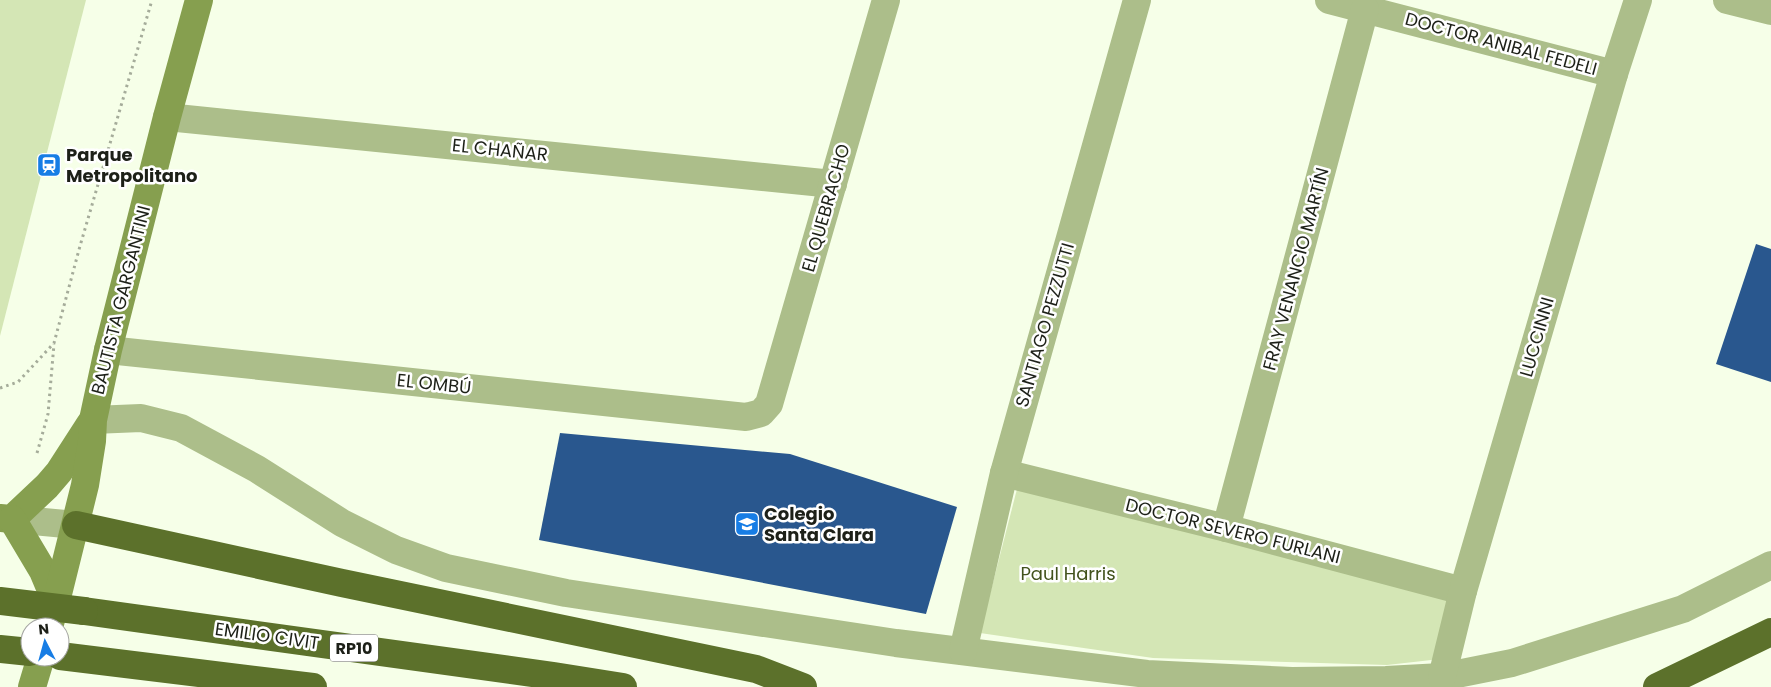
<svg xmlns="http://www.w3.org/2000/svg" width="1771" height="687" viewBox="0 0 1771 687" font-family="Poppins,sans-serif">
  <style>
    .green { fill: #d4e6b5 }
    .building { fill: #29578e }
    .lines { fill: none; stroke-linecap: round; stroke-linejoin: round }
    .path { stroke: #a5ac9a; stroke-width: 3; stroke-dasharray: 2.5 4; stroke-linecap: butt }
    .street { stroke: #acbe8a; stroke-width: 28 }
    .secondary { stroke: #869f4f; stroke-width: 28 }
    .highway { stroke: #5c712b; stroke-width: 28 }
    .highway-bridge { stroke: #5c712b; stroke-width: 28 }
    .labels { text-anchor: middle; stroke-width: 5; stroke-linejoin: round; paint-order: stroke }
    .shield { fill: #fff; stroke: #61635d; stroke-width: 1 }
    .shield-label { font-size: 16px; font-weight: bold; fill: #1d2018 }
    .street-label { font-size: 18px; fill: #1d2018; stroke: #fff }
    .poi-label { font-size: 18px; font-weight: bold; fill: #1d2018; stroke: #fff; text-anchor: start }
    .park-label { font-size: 18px; fill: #42521c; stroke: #fff }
  </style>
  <rect width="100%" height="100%" fill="#f6ffe8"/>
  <g class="green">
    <polygon points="0,0 86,0 0,336"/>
    <polygon points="1017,489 1455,597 1440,659 1387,665 1153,658 980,633"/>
  </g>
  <g class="building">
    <polygon points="1756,244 1771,249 1771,382 1716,364"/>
    <polygon points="560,433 790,454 957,507 926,614 539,540"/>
  </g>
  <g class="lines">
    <g class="path">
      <polyline points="0,388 18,382 54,343 80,246 152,0"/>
      <polyline points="37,453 48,414 54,344"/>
    </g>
    <g class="street">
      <polyline points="1329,0 1614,74"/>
      <polyline points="1727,0 1771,11"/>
      <polyline points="167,117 833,184"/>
      <polyline points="108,350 746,417 761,413 769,404 886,0"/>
      <polyline points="93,420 141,418 181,428 257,469 342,523 396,550 446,568 566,593 896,643 1147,674 1292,681 1386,680 1442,677 1512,663 1683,609 1771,565"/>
      <polyline points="1004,473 1226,528 1463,591"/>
      <polyline points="12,519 76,525"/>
      <polyline points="1226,528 1365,9"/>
      <polyline points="963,651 1004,473 1137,0"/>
      <polyline points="1442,677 1463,591 1614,74 1638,0"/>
    </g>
    <g class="secondary">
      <polyline points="0,518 12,519 47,486 59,472 90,424"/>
      <polyline points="12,519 43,571 56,602 49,627"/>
      <polyline points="56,602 85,485 92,441 93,420 108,350 167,117 199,0"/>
      <polyline points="32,687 41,657"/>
    </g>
    <g class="highway">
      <polyline points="76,525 342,583 756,669 803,687"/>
      <polyline points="84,611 554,676 623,687"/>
      <polyline points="0,649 30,652"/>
      <polyline points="60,656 313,687"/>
      <polyline points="1657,687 1771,632"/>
    </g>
    <polyline class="highway-bridge" points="0,601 84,611"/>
  </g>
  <defs>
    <symbol id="station-square" viewBox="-11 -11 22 22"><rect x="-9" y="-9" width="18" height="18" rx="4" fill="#177de5" stroke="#fff"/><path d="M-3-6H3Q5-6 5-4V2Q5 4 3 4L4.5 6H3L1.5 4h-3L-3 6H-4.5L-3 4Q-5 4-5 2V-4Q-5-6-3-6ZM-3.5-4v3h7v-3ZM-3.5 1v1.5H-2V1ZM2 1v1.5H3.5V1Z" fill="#fff"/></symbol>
    <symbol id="university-square" viewBox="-11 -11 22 22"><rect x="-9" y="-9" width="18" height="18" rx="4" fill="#177de5" stroke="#fff"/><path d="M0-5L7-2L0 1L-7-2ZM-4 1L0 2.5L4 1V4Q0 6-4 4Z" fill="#fff"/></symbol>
  </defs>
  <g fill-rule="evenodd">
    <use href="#station-square" x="35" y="151" width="28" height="28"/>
    <use href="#university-square" x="733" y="510" width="28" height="28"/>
  </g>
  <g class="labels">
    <rect class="shield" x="330" y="634.5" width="48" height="27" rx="4"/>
    <g class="shield-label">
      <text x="354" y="654">RP10</text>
    </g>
    <g class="street-label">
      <text transform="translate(1501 44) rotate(15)" y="6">DOCTOR ANIBAL FEDELI</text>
      <text transform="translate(500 150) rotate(6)" y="6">EL CHAÑAR</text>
      <text transform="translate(826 208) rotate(-74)" y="6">EL QUEBRACHO</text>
      <text transform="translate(1296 269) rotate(-75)" y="6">FRAY VENANCIO MARTÍN</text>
      <text transform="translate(121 300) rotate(-76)" y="6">BAUTISTA GARGANTINI</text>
      <text transform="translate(1045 325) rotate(-74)" y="6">SANTIAGO PEZZUTTI</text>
      <text transform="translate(1537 337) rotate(-74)" y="6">LUCCINNI</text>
      <text transform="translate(434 384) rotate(6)" y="6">EL OMBÚ</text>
      <text transform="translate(1233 531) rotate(14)" y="6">DOCTOR SEVERO FURLANI</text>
      <text transform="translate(267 636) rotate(8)" y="6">EMILIO CIVIT</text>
    </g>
    <g class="poi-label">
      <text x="66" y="161">Parque<tspan x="66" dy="21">Metropolitano</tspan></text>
      <text x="764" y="520">Colegio<tspan x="764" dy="21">Santa Clara</tspan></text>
    </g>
    <g class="park-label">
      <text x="1068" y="580">Paul Harris</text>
    </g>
  </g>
  <g transform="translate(45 642) rotate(354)"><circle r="24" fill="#ffffff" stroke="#a5a6a3"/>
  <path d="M0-4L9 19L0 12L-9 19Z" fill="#177de5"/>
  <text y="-8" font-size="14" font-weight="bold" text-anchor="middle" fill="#1d2018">N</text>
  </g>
</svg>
